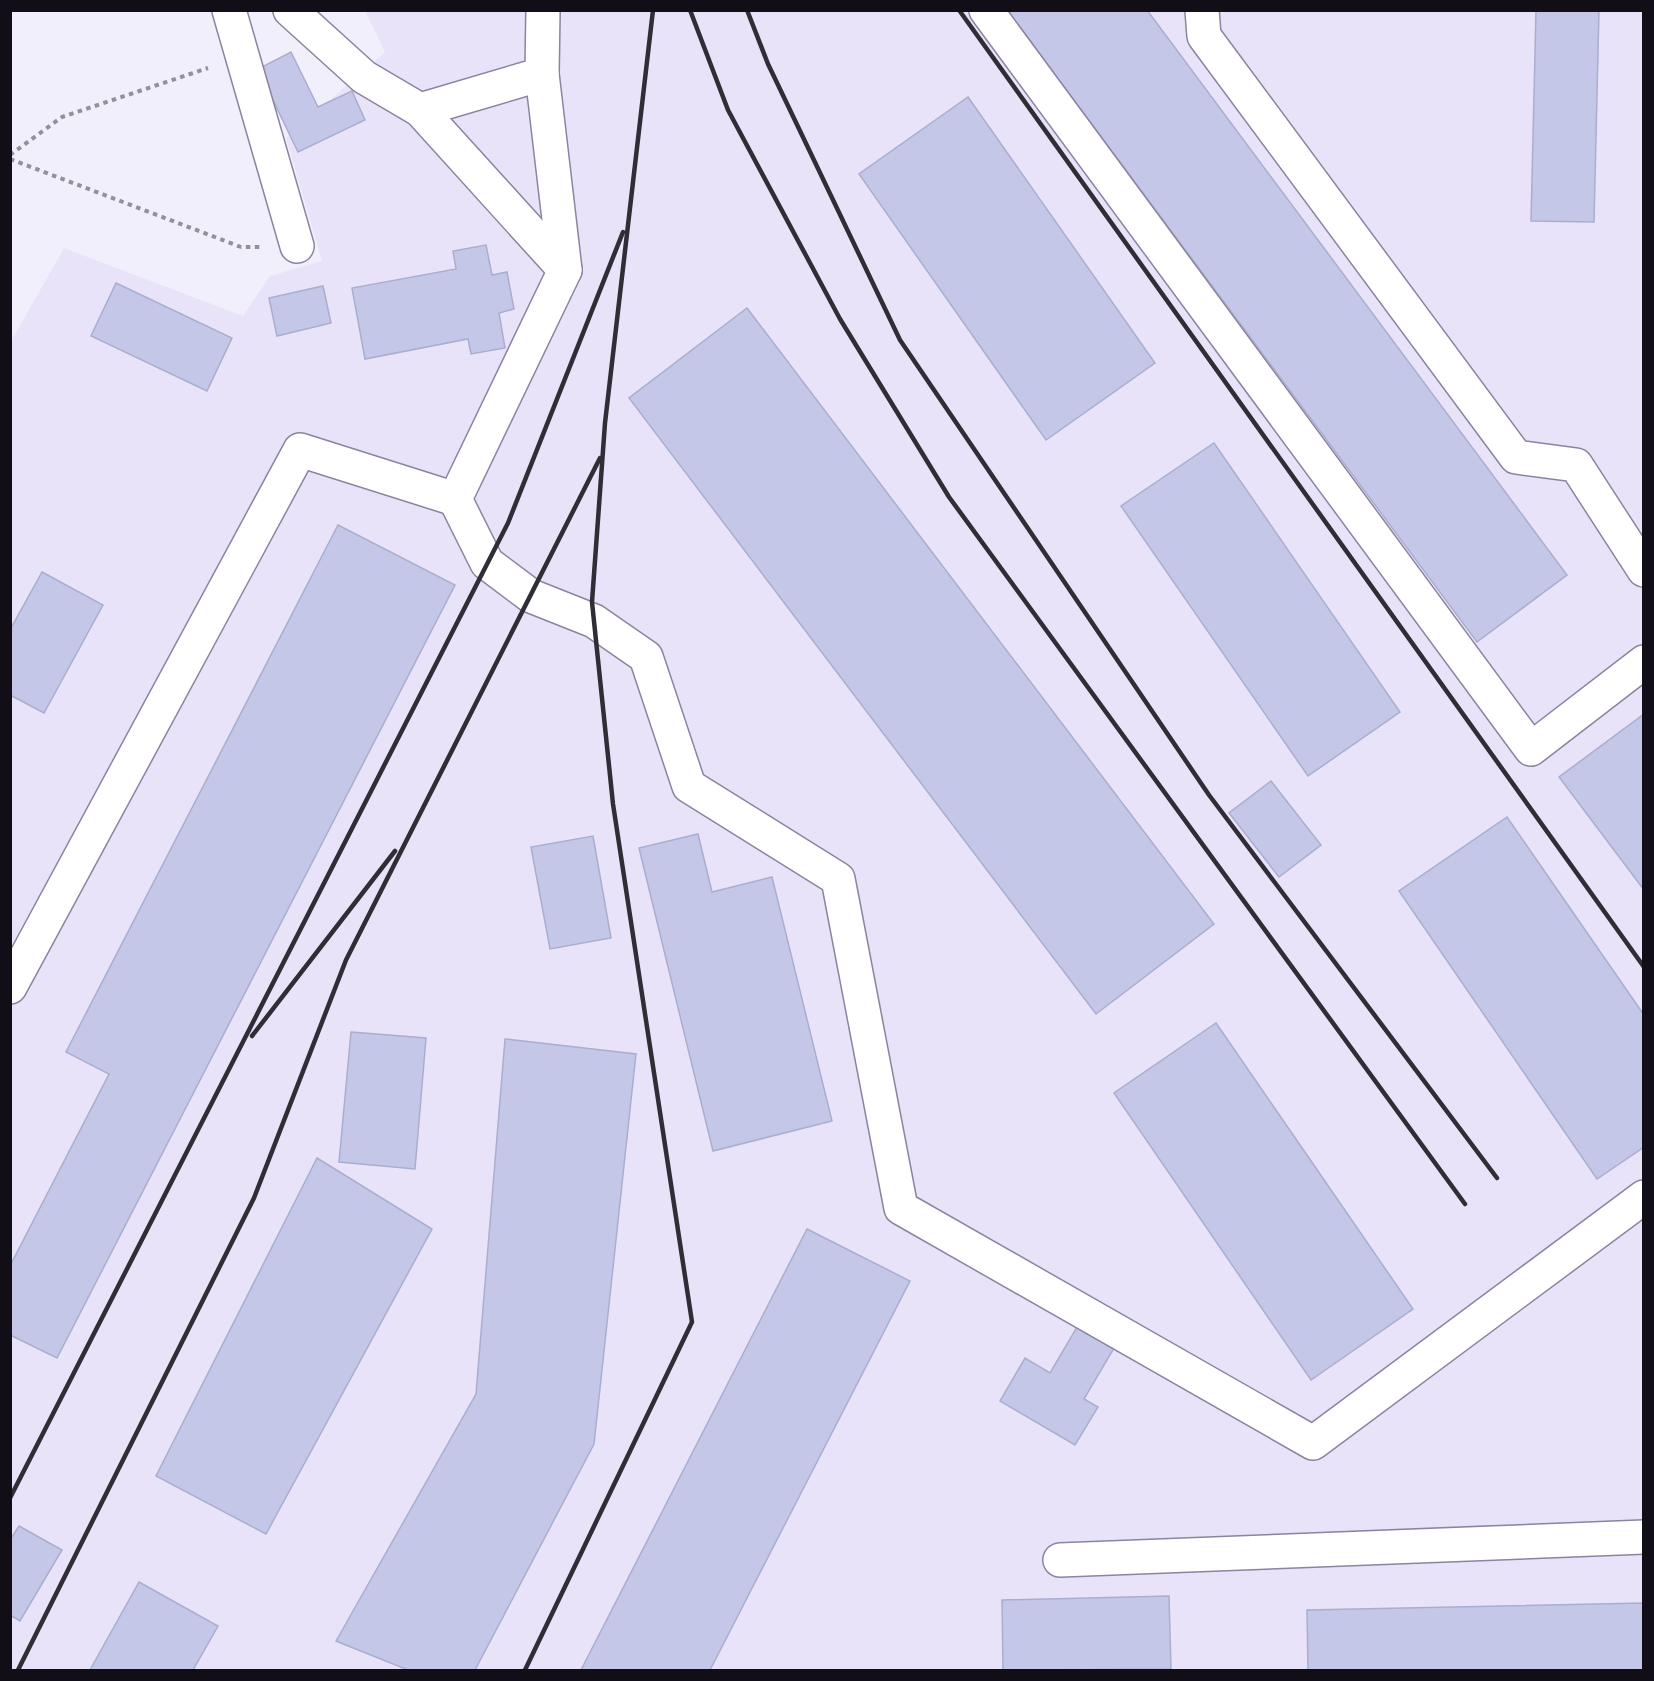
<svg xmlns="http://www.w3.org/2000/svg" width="1654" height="1681" viewBox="0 0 1654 1681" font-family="'PT Sans Narrow',sans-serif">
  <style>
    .built { fill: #e9e3fa }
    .building { fill: #c4c7e7; stroke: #aaaecd; stroke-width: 1.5 }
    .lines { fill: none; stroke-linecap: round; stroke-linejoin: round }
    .minor-casing { stroke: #8c83a0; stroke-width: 36 }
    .path { stroke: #93909c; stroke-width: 4; stroke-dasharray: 4.5 4.5; stroke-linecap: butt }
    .minor { stroke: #fff; stroke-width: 33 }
    .rail { stroke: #302d37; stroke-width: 4.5 }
  </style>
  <rect width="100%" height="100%" fill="#f2effc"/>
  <polygon class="built" points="365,11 1643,11 1643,1670 11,1670 10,343 64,248 243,316 270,276 322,261 286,138 385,52"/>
  <g class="building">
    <polygon points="1013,10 1147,10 1567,575 1477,642 1009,13"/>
    <polygon points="1536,10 1599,10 1594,222 1531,221"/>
    <polygon points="291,52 318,107 352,91 365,120 298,152 258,69"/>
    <polygon points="968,97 1155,363 1046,440 859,174"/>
    <polygon points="486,245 492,275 507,272 514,309 499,313 505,348 471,354 468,339 365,359 352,288 456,269 453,251"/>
    <polygon points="116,283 232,338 207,391 91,336"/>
    <polygon points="323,286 331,323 277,336 269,298"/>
    <polygon points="747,308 1214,924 1096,1014 629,398"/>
    <polygon points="1214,443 1400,712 1308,776 1121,506"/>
    <polygon points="338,525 455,585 57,1358 10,1335 10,1266 109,1074 66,1052"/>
    <polygon points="42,572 103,605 44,713 10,695 10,630"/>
    <polygon points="1644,714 1644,890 1559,777"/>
    <polygon points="1271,781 1321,845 1279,877 1229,813"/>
    <polygon points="1507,817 1644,1015 1644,1147 1597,1179 1399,891"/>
    <polygon points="698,834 712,892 772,877 832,1121 713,1151 639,848"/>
    <polygon points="593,836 611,938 550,949 531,847"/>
    <polygon points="1216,1023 1413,1309 1311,1380 1114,1093"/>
    <polygon points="351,1032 426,1038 415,1169 339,1162"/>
    <polygon points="505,1039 636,1054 594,1444 475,1670 408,1670 336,1641 476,1394"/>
    <polygon points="317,1158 432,1229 266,1534 156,1476"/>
    <polygon points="807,1229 910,1281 710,1670 581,1670"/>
    <polygon points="1080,1322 1117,1343 1084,1399 1098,1407 1075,1445 1000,1401 1025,1358 1050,1373"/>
    <polygon points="19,1526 62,1550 20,1621 10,1615 10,1540"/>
    <polygon points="139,1582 218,1626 193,1670 90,1670"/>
    <polygon points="1169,1596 1171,1669 1003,1670 1002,1600"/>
    <polygon points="1644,1603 1644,1670 1308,1670 1307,1610"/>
  </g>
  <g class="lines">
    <defs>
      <g id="minor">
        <polyline points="229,10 297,246"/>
        <polyline points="290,10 364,77 420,110 542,74 543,10"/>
        <polyline points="986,10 1531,749 1644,662"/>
        <polyline points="1202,10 1204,36 1516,457 1576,465 1644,570"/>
        <polyline points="542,74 565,270 455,499 487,563 531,596 594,621 646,657 689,786 838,879 901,1208 1313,1443 1644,1197"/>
        <polyline points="420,110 565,270"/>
        <polyline points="10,987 300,450 455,499"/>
        <polyline points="1060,1560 1644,1537"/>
      </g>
    </defs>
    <use href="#minor" class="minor-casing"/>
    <g class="path">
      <polyline points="10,155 62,117 208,68"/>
      <polyline points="10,159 241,247 260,247"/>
    </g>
    <use href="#minor" class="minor"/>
    <g class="rail">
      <polyline points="690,10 728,110 840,319 949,497 1465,1204"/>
      <polyline points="747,10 768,64 900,340 1209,795 1497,1178"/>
      <polyline points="959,10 1644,967"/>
      <polyline points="252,1036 395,851"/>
      <polyline points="10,1498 508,523 623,232"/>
      <polyline points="18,1670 254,1198 346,960 600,458"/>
      <polyline points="525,1670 692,1322 613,804 592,602 605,423 653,10"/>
    </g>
  </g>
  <rect width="1654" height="1681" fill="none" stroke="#110e18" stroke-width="24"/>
</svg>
